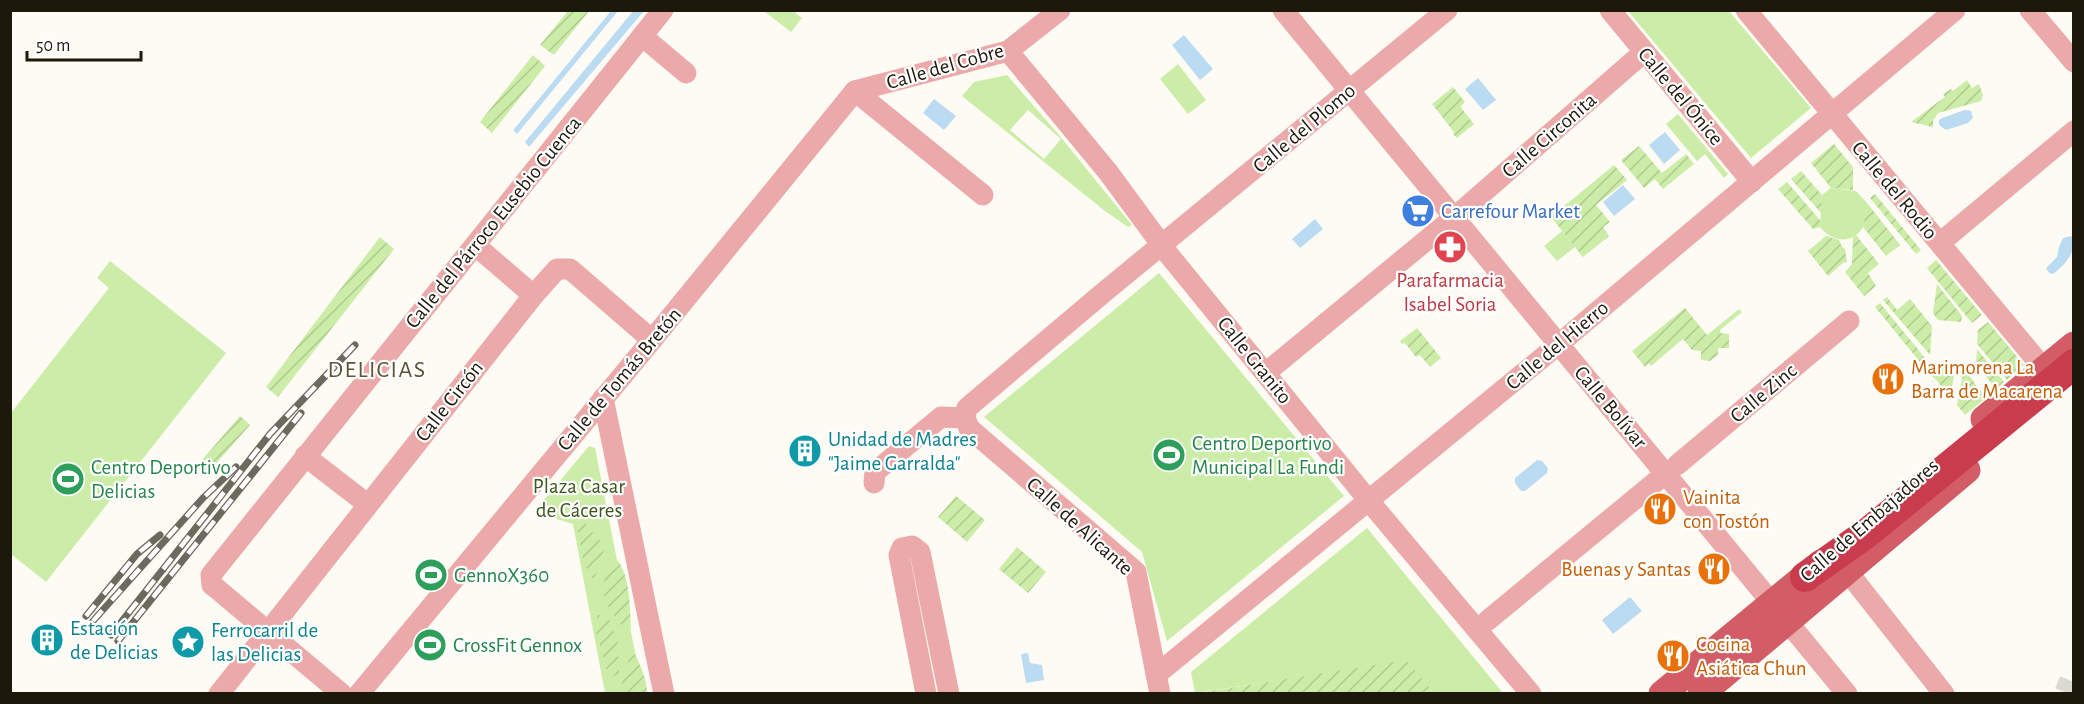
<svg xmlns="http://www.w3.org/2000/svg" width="2084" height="704" viewBox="0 0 2084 704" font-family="'Alegreya Sans',sans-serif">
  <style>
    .park { fill: #cbeda8; fill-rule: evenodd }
    .garden { fill: url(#garden-furrows) }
    .water { fill: #bbdbf2 }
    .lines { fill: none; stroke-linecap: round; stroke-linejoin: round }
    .highway-tunnel { stroke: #dbd9d1; stroke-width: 30; stroke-dasharray: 30 15; stroke-linecap: butt }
    .minor { stroke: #eba9aa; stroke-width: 21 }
    .major { stroke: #d35d67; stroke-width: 27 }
    .highway { stroke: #c83c4e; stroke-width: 30 }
    .rail-casing { stroke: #6c695e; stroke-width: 7 }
    .rail { stroke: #fff; stroke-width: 4.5; stroke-dasharray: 14; stroke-linecap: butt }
    .labels { text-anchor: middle; stroke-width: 4.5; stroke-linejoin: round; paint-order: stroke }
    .street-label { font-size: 21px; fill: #1c180b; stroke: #fff }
    .shop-label { font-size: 21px; fill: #366cbe; stroke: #fff; text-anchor: start }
    .health-label { font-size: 21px; fill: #be3a42; stroke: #fff }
    .food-label { font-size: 21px; fill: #c56008; stroke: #fff; text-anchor: start }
    .culture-label { font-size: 21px; fill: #0d838f; stroke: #fff; text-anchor: start }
    .leisure-label { font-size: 21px; fill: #27864d; stroke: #fff; text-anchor: start }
    .park-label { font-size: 21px; fill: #3d561d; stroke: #fff }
    .quarter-label { font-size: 24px; letter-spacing: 1.5px; fill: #5d5435; stroke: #fff }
  </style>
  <defs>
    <pattern id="garden-furrows" width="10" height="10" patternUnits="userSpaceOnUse" patternTransform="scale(1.5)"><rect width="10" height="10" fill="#cbeda8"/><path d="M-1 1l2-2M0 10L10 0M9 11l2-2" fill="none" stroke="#aeca8f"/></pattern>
  </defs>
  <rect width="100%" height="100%" fill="#fdfbf4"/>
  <g class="park">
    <polygon points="764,11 793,11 802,18 791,32"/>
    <polygon points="1628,11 1729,11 1811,108 1751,158"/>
    <polygon points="1178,64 1206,100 1188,114 1160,79"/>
    <path d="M1007 75 1059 135 1132 225 1128 227 1105 211 962 96 974 82ZM1028 110 1061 139 1044 159 1010 130Z"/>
    <polygon points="1678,114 1728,174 1724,178 1705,154 1697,161 1666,124"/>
    <path d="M1831 188 1856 191 1868 204C1866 211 1866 221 1863 227 1852 246 1831 241 1820 227L1822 195Z"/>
    <polygon points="1562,231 1575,247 1557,261 1544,246"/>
    <polygon points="110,261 226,353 46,582 11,554 11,413 109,288 97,278"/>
    <polygon points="1159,273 1344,496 1167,641 1142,552 984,417"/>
    <polygon points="589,446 595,448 643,693 605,693 573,524 534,512"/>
    <polygon points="1367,528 1503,693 1434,693 1406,661 1195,693 1191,672"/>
  </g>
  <g class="garden">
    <polygon points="568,11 589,11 554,55 540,45"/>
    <polygon points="533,55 545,66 492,133 480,122"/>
    <polygon points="1967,80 1972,88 1979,84 1983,95 1981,101 1938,113 1933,121 1933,127 1911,122 1945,97 1943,94 1951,89 1953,91"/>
    <polygon points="1453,87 1465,102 1461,106 1462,109 1474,124 1457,138 1453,134 1454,132 1432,104"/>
    <polygon points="1834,144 1853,167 1853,190 1831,188 1811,163"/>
    <polygon points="1639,146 1662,173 1686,154 1694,164 1663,189 1655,179 1644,188 1621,160"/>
    <polygon points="1614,165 1627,180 1596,205 1610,222 1603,227 1609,236 1583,257 1551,217"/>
    <polygon points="1801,171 1822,195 1821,213 1791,179"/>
    <polygon points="1787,182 1820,220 1820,227 1813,229 1778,189"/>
    <polygon points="1875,194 1921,250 1916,254 1870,198"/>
    <polygon points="1868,204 1900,245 1886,256 1863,227"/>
    <polygon points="1856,235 1879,264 1868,273 1876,286 1864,296 1845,272 1852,264 1853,237"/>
    <polygon points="1826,236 1839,240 1842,247 1845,249 1847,262 1843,263 1828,276 1808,251"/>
    <polygon points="380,237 394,249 278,397 266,387"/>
    <polygon points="1936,260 1982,315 1972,323 1927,268"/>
    <polygon points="1937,284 1962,316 1961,322 1938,320 1933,313"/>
    <polygon points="1887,297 1897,310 1910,299 1932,326 1930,355 1883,300"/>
    <polygon points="1880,303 1925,358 1920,362 1875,307"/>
    <polygon points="1685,308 1707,335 1739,309 1742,312 1720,330 1720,333 1729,334 1729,348 1718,348 1718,355 1710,361 1701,360 1701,351 1692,350 1683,339 1651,366 1649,363 1645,367 1632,351"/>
    <polygon points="1988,322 2024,365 2007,380 1977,344 1978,330"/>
    <polygon points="1417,328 1441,358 1430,367 1420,355 1416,357 1405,343 1402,344 1400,341"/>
    <polygon points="1977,349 2004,382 1996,389 1976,364"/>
    <polygon points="1940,367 1956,368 1951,390 1947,393 1931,374"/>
    <polygon points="1964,369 1986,398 1965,415 1957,405"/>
    <polygon points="240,416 250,425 206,475 196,467"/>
    <polygon points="956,496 985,520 967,542 938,517"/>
    <path d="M582 519 605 547 594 580C582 568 580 541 577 524Z"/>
    <polygon points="1017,547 1046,572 1028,593 999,569"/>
    <path d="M617 560C630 574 630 609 631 628L625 630C612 612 597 598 606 575 608 567 610 564 617 560Z"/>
    <polygon points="598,614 610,621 618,644 619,674 609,678 595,628"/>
    <path d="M635 654C641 667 647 679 647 693H619L630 656Z"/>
    <polygon points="1406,660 1434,693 1195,693 1204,692"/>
  </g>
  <g class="water">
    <polygon points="634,10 644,11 529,147 525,142"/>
    <polygon points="611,11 618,11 517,134 513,130 515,128"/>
    <polygon points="1184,35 1213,69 1200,80 1172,45"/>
    <polygon points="1478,78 1496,100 1483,110 1465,89"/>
    <polygon points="934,99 956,116 944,130 923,113"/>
    <polygon points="1965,110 1971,111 1973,118 1968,123 1946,130 1939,125 1939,120 1942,118"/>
    <polygon points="1665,132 1680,150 1664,164 1649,145"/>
    <polygon points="1623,185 1635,199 1614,216 1603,202"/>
    <polygon points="1315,219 1323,229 1300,248 1292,239"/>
    <path d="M2071 236C2079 250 2064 266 2053 274L2049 273 2046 268 2057 257 2059 247 2063 238Z"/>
    <polygon points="1537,460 1542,461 1548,468 1547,473 1525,491 1521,491 1515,483 1515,478"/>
    <polygon points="1630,597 1642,611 1613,634 1602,620"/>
    <polygon points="1028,653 1030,663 1042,665 1044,680 1026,683 1021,654"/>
  </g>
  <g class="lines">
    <polyline class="highway-tunnel" points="2069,694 2074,682"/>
    <g class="minor">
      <polyline points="1283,10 1847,694"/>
      <polyline points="1610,10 1752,182"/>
      <polyline points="1746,10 2044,369"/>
      <polyline points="2030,10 2074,62"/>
      <polyline points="642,36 686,73"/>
      <polyline points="1008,51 1108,172 1169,255 1369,501 1531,694"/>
      <polyline points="855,91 1008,51 1060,10"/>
      <polyline points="855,91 983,195"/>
      <polyline points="1463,210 1636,59"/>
      <polyline points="1947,237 2074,131"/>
      <polyline points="475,245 526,289"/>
      <polyline points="1274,366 1446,224"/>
      <polyline points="603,398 664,694"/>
      <polyline points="305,456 362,500"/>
      <polyline points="1677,465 1849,321"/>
      <polyline points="874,483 875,472 941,417 965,418"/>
      <polyline points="1847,571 1944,694"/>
      <polyline points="1487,621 1659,479"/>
      <polyline points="1156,675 1559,344 1955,10"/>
      <polyline points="219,694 533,296 557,269 570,269 652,340"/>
      <polyline points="342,694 216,588 212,585 211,575 663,10"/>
      <polyline points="359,694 652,340 855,91"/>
      <polyline points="926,694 899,555 902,548 912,546 920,552 949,694"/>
      <polyline points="1160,694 1136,572 969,428 965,418 967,408 1103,293 1447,10"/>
    </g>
    <g class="major">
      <polyline points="1984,419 2074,345"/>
      <polyline points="1662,694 1821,563"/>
      <polyline points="1701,694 1967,470"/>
    </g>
    <polyline class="highway" points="1805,577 1867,533 2074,364"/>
    <defs>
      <g id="rail">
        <polyline points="86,616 137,554 160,535"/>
        <polyline points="93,621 203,498 236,467"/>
        <polyline points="111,635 270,434 355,345"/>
        <polyline points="118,641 301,413"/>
      </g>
    </defs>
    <use href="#rail" class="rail-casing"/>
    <use href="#rail" class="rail"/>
  </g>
  <defs>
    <symbol id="supermarket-disc" viewBox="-11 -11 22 22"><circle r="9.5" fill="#3f7fe0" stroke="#fff"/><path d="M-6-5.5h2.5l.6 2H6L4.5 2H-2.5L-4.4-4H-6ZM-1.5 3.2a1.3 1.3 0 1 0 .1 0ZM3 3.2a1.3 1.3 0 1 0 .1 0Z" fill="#fff"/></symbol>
    <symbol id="pharmacy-disc" viewBox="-11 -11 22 22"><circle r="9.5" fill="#e0444e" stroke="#fff"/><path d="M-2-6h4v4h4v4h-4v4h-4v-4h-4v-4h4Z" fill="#fff"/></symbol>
    <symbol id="restaurant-disc" viewBox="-11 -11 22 22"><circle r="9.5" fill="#e8710a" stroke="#fff"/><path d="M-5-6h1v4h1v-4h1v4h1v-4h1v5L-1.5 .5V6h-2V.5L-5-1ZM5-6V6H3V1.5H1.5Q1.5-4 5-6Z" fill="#fff"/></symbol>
    <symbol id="building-disc" viewBox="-11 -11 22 22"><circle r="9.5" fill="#0f9aa8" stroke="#fff"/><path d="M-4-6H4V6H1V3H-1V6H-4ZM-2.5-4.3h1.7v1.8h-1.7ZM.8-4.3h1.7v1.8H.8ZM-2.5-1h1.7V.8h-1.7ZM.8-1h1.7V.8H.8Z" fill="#fff"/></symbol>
    <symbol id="stadium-disc" viewBox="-11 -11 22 22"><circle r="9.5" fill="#2e9e5b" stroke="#fff"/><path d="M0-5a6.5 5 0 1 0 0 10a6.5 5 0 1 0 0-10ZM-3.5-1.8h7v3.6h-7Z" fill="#fff"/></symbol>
    <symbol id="sight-disc" viewBox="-11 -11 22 22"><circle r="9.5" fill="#0f9aa8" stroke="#fff"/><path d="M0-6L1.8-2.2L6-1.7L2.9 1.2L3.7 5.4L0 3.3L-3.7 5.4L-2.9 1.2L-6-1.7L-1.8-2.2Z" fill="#fff"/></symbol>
  </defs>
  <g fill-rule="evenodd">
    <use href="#supermarket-disc" x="1399" y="192" width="38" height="38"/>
    <use href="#pharmacy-disc" x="1431" y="228" width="38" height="38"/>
    <use href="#restaurant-disc" x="1869" y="360" width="38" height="38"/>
    <use href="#building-disc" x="786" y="432" width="38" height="38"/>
    <use href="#stadium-disc" x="1150" y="436" width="38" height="38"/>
    <use href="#stadium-disc" x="49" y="460" width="38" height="38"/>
    <use href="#restaurant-disc" x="1641" y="490" width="38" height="38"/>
    <use href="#restaurant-disc" x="1695" y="550" width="38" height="38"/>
    <use href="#stadium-disc" x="412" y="556" width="38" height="38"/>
    <use href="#building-disc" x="28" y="621" width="38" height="38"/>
    <use href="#sight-disc" x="169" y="623" width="38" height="38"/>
    <use href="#stadium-disc" x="411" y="626" width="38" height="38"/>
    <use href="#restaurant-disc" x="1654" y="637" width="38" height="38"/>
  </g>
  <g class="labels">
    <g class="street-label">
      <text transform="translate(945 66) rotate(-16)" y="7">Calle del Cobre</text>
      <text transform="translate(1681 96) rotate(50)" y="7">Calle del Ónice</text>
      <text transform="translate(1304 128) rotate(-40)" y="7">Calle del Plomo</text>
      <text transform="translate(1549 135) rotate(-41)" y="7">Calle Circonita</text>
      <text transform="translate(1895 190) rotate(50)" y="7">Calle del Rodio</text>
      <text transform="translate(493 222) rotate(-51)" y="7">Calle del Párroco Eusebio Cuenca</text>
      <text transform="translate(1557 345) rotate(-40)" y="7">Calle del Hierro</text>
      <text transform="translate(1255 360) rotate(51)" y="7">Calle Granito</text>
      <text transform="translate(619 379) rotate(-50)" y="7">Calle de Tomás Bretón</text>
      <text transform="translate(1763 393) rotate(-40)" y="7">Calle Zinc</text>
      <text transform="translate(449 401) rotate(-52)" y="7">Calle Circón</text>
      <text transform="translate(1611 407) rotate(50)" y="7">Calle Bolívar</text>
      <text transform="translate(1869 520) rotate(-41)" y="7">Calle de Embajadores</text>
      <text transform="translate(1080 526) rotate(42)" y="7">Calle de Alicante</text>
    </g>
    <g class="shop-label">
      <text x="1441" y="218">Carrefour Market</text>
    </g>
    <g class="health-label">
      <text x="1450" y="287">Parafarmacia<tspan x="1450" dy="24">Isabel Soria</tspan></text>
    </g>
    <g class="food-label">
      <text x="1911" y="374">Marimorena La<tspan x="1911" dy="24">Barra de Macarena</tspan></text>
      <text x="1683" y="504">Vainita<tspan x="1683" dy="24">con Tostón</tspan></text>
      <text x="1691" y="576" text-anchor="end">Buenas y Santas</text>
      <text x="1696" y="651">Cocina<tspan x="1696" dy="24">Asiática Chun</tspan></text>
    </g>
    <g class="culture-label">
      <text x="828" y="446">Unidad de Madres<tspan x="828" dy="24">"Jaime Garralda"</tspan></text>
      <text x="70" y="635">Estación<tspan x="70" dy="24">de Delicias</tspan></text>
      <text x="211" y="637">Ferrocarril de<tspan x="211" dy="24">las Delicias</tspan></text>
    </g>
    <g class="leisure-label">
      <text x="1192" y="450">Centro Deportivo<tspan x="1192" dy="24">Municipal La Fundi</tspan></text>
      <text x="91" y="474">Centro Deportivo<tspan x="91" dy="24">Delicias</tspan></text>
      <text x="454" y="582">GennoX360</text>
      <text x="453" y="652">CrossFit Gennox</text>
    </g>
    <g class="park-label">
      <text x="579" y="493">Plaza Casar<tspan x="579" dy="24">de Cáceres</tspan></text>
    </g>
    <g class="quarter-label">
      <text x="377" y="377">DELICIAS</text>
    </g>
  </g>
  <rect width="2084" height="704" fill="none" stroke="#1c180b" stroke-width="24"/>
  <path d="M27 51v9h114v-9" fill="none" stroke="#1c180b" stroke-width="3"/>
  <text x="36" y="51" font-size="18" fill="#1c180b" stroke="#ffffff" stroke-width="4.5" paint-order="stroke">50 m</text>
</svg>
